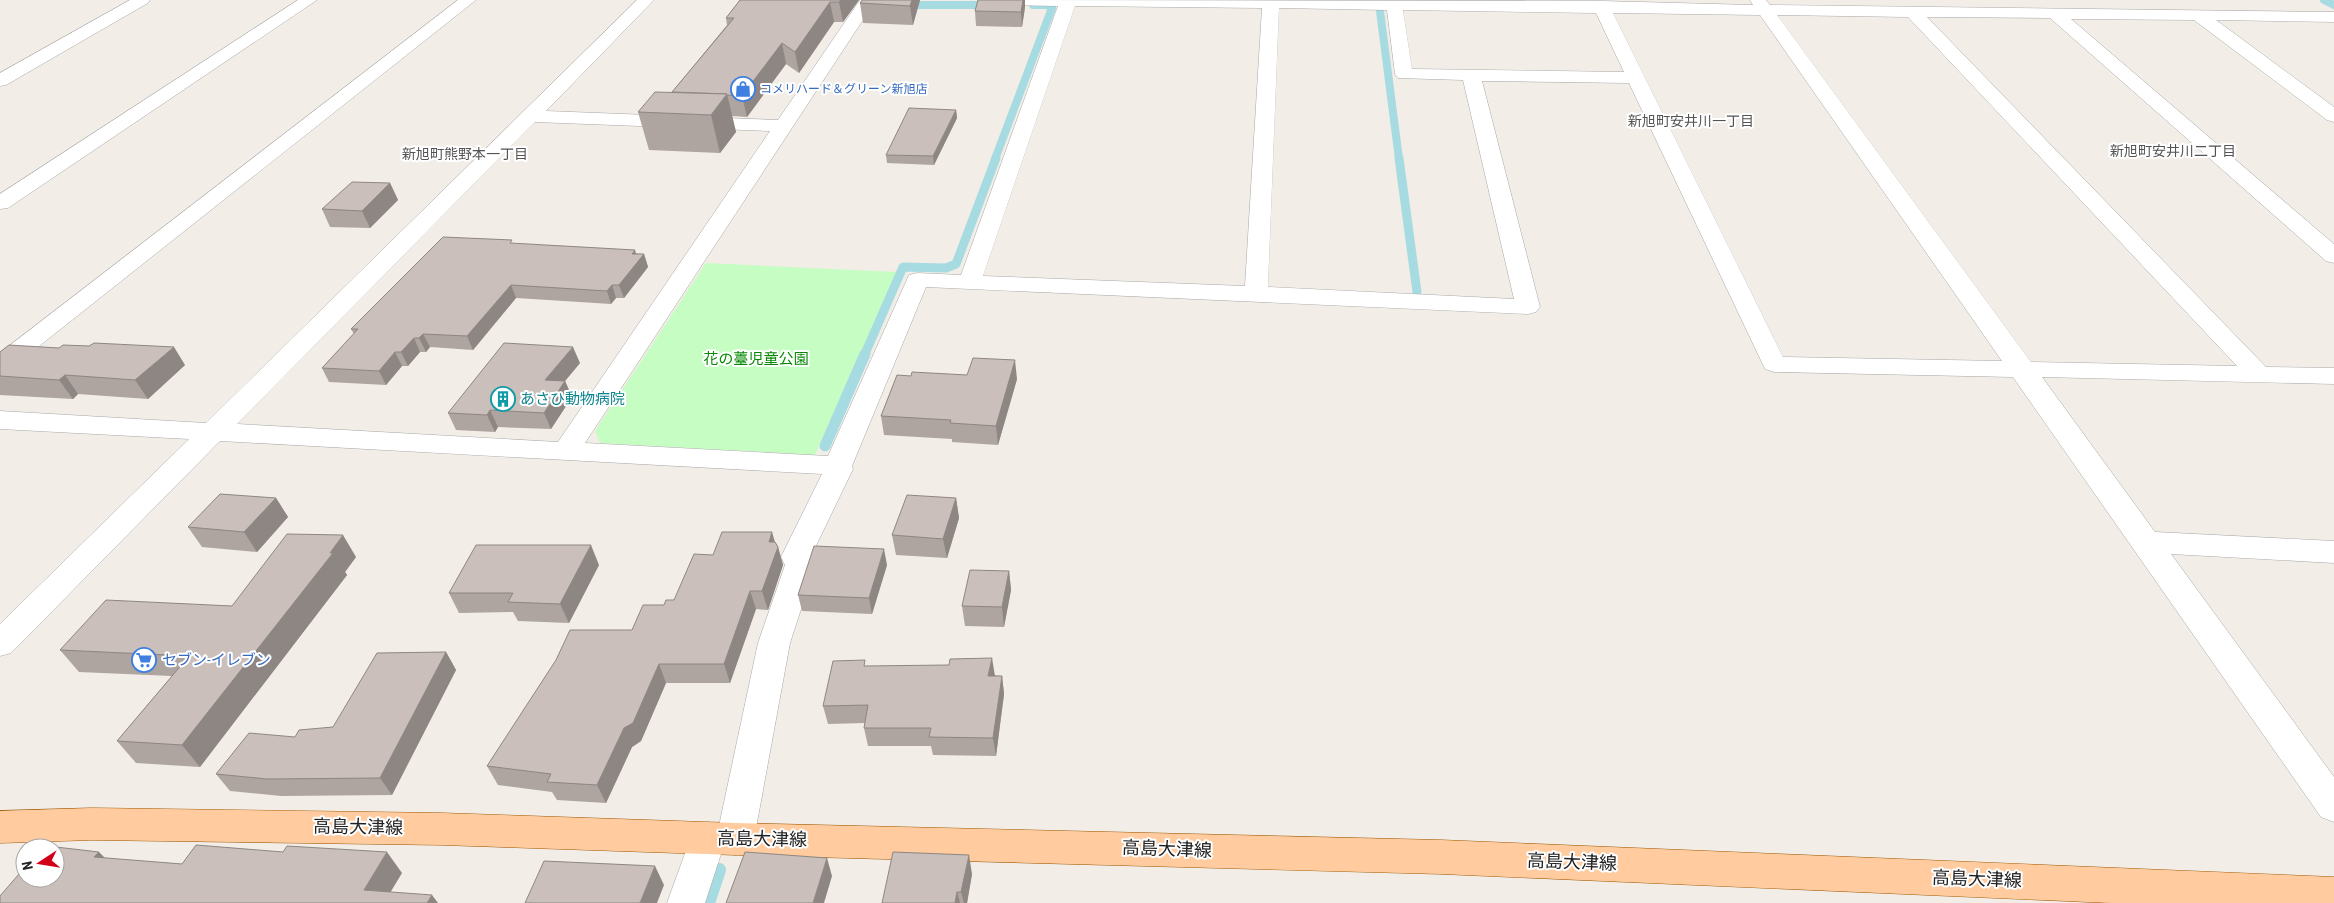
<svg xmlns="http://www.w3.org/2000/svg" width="2334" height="903" viewBox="0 0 2334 903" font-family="'Roboto Condensed','Noto Sans JP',sans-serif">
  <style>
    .park { fill: #c5fdc3 }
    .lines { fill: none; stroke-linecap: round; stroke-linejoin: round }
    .stream-far3 { stroke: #a6dbe2; stroke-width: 8 }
    .stream-far2 { stroke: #a6dbe2; stroke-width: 9 }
    .stream-far1 { stroke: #a6dbe2; stroke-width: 11 }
    .stream { stroke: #a6dbe2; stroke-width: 14 }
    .minor-casing { stroke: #a8a8a8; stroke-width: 1 }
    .major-casing { stroke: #9e5800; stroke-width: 1 }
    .minor { fill: #fff; fill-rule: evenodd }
    .major { fill: #ffcb9f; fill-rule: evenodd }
    .wall { fill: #aea4a0 }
    .shaded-wall { fill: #8d8682 }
    .building { fill: #cabfba; stroke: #8d8682 }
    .labels { text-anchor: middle; stroke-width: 4; stroke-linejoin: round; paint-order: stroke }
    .far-shop-label { font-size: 12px; fill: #366cbe; stroke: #fff; text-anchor: start }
    .far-neighbourhood-label { font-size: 14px; fill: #545454; stroke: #fff }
    .park-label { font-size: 15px; fill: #088a05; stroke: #fff }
    .culture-label { font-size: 15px; fill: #0d838f; stroke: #fff; text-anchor: start }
    .shop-label { font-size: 15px; fill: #366cbe; stroke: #fff; text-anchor: start }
    .near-street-label { font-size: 18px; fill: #212121; stroke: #fff }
  </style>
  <rect width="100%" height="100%" fill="#f2ede7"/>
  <polygon class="park" points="706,263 897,272 815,455 600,443 595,431"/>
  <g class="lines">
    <g class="stream-far3">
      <polyline points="2324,0 2334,5"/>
      <polyline points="905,5 992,5"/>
      <polyline points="1380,11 1399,159"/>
      <polyline points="995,159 1052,8 1047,5 1033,5"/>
    </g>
    <g class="stream-far2">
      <polyline points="1399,158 1417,292"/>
      <polyline points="864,356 903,267 946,268 956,264 996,158"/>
    </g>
    <polyline class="stream-far1" points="825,446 865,354"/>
    <polyline class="stream" points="708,903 719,870"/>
    <defs>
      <g id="minor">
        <polygon points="130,0 150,0 148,3 6,85 0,86 0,73"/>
        <polygon points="298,0 317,0 8,208 0,209 0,194"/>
        <polygon points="458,0 476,0 9,370 0,373 0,353"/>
        <path d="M637 0H654L546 111 778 120 860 0H876L585 443 828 456 909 275 917 273 961 275 1058 6 1003 5 997 3 995 0 1601 1 1753 5 1750 0H1766L1770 5 2334 12V22L2216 20 2334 107V122L2327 120 2194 20 2071 19 2334 244V263L2326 261 2050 18 1927 17 2266 367 2334 368V384L2042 377 2155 532 2334 541V563L2171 554 2334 777V822L2321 817 2013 377 1774 372 1765 369 1629 83 1482 81 1540 307 1536 312 1528 314 926 287 852 466 853 469 814 550 818 557 790 643 754 839 748 851 735 855 722 851 705 903H667L695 826 708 822 719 826 758 643 785 565 781 557 822 474 220 441 11 653 0 656V624L189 439 0 429V411L206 423ZM1075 6 1262 8 1245 286 983 276ZM1279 8 1387 10 1395 74 1398 78 1463 80 1514 299 1268 287ZM1403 10 1596 13 1624 72 1412 69ZM1613 13 1760 15 2002 361 1783 357ZM1777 15 1908 17 2237 366 2031 362ZM535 122 770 131 558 442 237 424Z"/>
      </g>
      <polygon id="major" points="92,808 442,813 735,823 1441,840 2334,877 2334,903 2111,903 1441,874 735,855 442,845 92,840 0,843 0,811"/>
    </defs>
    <use href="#minor" class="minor-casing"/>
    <use href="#major" class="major-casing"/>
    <use href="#minor" class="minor"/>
    <use href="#major" class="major"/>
  </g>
  <g class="wall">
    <polygon points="740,0 859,0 843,22 834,22 799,73 786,64 747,117 732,116 736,132 720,153 649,150 638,112 672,92 727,25 726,18"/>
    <polygon points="920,0 913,25 863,23 860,3"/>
    <polygon points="978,0 1025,0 1025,7 1022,27 976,26 975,11"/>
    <polygon points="956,110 957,118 934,165 887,163 886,155"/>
    <polygon points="390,183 398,200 370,228 330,227 322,209"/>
    <polygon points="513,244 644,254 648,267 624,298 616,298 611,304 516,298 473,350 430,347 426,352 420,352 408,366 402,366 386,385 329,382 322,368 354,334 351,329"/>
    <polygon points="0,352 185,365 148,399 78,394 73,399 0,395"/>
    <polygon points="580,363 565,381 572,397 551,429 498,427 495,432 456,430 448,413"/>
    <polygon points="1017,379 998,445 952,442 952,439 884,435 881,416"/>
    <polygon points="276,498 288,517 257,552 202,547 188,527"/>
    <polygon points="956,498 959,518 947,558 896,555 892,535"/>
    <polygon points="775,542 778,547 783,565 768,610 756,609 730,683 666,683 641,741 632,747 606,803 557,800 552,792 498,785 487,766 632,630 664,605 674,600 713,555"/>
    <polygon points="356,557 345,572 347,575 200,767 136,763 117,741 172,676 79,672 60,650 232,606"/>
    <polygon points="599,565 569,623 518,621 513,612 459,613 449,593"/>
    <polygon points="887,565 872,614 802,611 798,595"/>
    <polygon points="1009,571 1011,590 1004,627 965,626 962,606"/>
    <polygon points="446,652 456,670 392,795 281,796 230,791 216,774 295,737 333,727"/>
    <polygon points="867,666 1002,676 1004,694 996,756 933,755 931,746 868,746 864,728 865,723 828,724 823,706"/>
    <polygon points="972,874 967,903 882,903"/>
  </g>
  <g class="shaded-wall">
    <polygon points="841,0 859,0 843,22 839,2"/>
    <polygon points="912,0 920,0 913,25 910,6"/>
    <polygon points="1023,0 1025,0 1025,7 1022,27 1021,12"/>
    <polygon points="830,2 834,22 799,73 795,52"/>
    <polygon points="782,43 786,64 747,117 742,96"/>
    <polygon points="727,94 736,132 720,153 711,115"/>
    <polygon points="956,110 957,118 934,165 933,156"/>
    <polygon points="390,183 398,200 370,228 362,211"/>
    <polygon points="635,250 638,261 644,254 648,267 624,298 619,285 632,254"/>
    <polygon points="511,285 516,298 473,350 467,336"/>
    <polygon points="612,285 616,298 611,304 607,291"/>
    <polygon points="423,334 430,347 426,352 419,338"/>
    <polygon points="414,338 420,352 408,366 401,352"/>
    <polygon points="174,347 185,365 148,399 135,380"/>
    <polygon points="573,347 580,363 565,381 572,397 551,429 544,413 545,380"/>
    <polygon points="395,352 402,366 386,385 379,371"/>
    <polygon points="1015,360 1017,379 998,445 996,426"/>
    <polygon points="65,375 78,394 73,399 59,380"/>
    <polygon points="490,410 498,427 495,432 487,415"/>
    <polygon points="276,498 288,517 257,552 244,532"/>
    <polygon points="956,498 959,518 947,558 943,539"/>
    <polygon points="772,532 777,549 778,547 783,565 768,610 762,591 769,542"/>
    <polygon points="343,535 356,557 345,572 347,575 200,767 182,745 330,553"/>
    <polygon points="591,545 599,565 569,623 560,604"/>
    <polygon points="884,549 887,565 872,614 869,598"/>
    <polygon points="1009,571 1011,590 1004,627 1002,607"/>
    <polygon points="750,591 756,609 730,683 724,664"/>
    <polygon points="446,652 456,670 392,795 380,778"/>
    <polygon points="992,658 995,676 988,676"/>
    <polygon points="659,664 666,683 641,741 632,747 606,803 597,785 624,728"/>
    <polygon points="1002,676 1004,694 996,756 993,738"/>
    <polygon points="99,852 120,873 94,857"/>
    <polygon points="387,852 402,873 384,903 364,890"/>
    <polygon points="969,855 972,874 967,903 964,903 961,892"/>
    <polygon points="827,858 832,876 824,903 813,903"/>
    <polygon points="655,866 664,885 657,903 640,903"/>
    <polygon points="957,892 960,903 955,903"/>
    <polygon points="432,895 438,903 427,903"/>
  </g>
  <g class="building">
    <polygon points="740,0 841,0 839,2 830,2 795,52 782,43 742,96 726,95 727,94 672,92 734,18 726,18"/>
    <polygon points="862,0 912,0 910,6 860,3"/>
    <polygon points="978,0 1023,0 1021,12 975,11"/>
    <polygon points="655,92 727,94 711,115 638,112"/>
    <polygon points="909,108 956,110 933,156 886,155"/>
    <polygon points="352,182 390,183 362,211 322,209"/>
    <polygon points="443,237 512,240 510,243 635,250 632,254 644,254 619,285 612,285 607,291 511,285 467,336 423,334 419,338 414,338 401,352 395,352 379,371 322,368 358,329 351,329"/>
    <polygon points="94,343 174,347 135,380 65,375 59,380 0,376 0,352 9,345 59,348 63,345 89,346"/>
    <polygon points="504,343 573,347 545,380 565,381 544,413 490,410 487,415 448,413"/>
    <polygon points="973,358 1015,360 996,426 950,423 951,420 881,416 897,375 911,376 912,372 967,375"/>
    <polygon points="220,494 276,498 244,532 188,527"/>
    <polygon points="907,495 956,498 943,539 892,535"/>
    <polygon points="722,532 772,532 769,542 775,542 778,547 762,591 750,591 724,664 659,664 633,723 624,728 597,785 547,782 551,774 487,766 556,660 570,630 632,630 643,605 664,605 666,600 674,600 694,554 713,555"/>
    <polygon points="287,534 343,535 330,553 333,553 182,745 117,741 189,656 60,650 106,600 232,606"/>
    <polygon points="476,545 591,545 560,604 508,602 513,593 449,593"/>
    <polygon points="814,546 884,549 869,598 798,595"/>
    <polygon points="970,570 1009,571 1002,607 962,606"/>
    <polygon points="446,652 380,778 267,779 216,774 249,733 295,737 299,730 333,727 377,653"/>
    <polygon points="992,658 988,676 1002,676 993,738 929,737 931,728 864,728 868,705 823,706 833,661 865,660 864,666 949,665 950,659"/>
    <polygon points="196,845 283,852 287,846 387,852 364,890 432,895 427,903 0,903 0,896 25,867 25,878 55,878 56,847 99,852 94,857 182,864"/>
    <polygon points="745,852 827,858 813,903 726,903"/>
    <polygon points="893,852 969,855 961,892 957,892 955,903 882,903"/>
    <polygon points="544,861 655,866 640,903 525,903"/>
  </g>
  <defs>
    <symbol id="shop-ring" viewBox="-11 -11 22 22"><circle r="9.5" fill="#fff" stroke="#3f7fe0" stroke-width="1.5"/><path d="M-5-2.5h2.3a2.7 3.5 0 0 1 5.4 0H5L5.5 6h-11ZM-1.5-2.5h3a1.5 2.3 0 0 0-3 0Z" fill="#3f7fe0"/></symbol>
    <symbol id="building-ring" viewBox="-11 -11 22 22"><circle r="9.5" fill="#fff" stroke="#0f9aa8" stroke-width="1.5"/><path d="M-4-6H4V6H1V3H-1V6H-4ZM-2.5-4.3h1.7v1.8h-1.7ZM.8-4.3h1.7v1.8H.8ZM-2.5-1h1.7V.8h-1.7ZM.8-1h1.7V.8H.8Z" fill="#0f9aa8"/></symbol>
    <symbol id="supermarket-ring" viewBox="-11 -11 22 22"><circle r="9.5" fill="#fff" stroke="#3f7fe0" stroke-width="1.5"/><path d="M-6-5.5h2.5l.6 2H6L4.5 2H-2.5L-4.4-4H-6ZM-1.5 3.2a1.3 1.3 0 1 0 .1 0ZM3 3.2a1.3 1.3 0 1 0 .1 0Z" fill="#3f7fe0"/></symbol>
  </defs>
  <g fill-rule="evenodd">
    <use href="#shop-ring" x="729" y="75" width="28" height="28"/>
    <use href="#building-ring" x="489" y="385" width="28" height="28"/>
    <use href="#supermarket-ring" x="130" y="646" width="28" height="28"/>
  </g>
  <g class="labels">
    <g class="far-shop-label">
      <text x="760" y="93">コメリハード＆グリーン新旭店</text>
    </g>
    <g class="far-neighbourhood-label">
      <text x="1691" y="126">新旭町安井川一丁目</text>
      <text x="2173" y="156">新旭町安井川二丁目</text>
      <text x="465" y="159">新旭町熊野本一丁目</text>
    </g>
    <g class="park-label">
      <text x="756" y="364">花の薹児童公園</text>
    </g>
    <g class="culture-label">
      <text x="520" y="404">あさひ動物病院</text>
    </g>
    <g class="shop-label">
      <text x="162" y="665">セブン-イレブン</text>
    </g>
    <g class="near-street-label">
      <text transform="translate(358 827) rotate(1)" y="6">高島大津線</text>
      <text transform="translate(762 839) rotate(1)" y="6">高島大津線</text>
      <text transform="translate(1167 849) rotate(2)" y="6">高島大津線</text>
      <text transform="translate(1572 862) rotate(2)" y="6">高島大津線</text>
      <text transform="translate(1977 879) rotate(2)" y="6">高島大津線</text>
    </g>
  </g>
  <g transform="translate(40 863) rotate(258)"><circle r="24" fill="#ffffff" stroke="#a6a6a6"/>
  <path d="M0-4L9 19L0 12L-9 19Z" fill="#d20018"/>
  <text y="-8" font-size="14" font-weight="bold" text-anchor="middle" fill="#212121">N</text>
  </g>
</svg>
